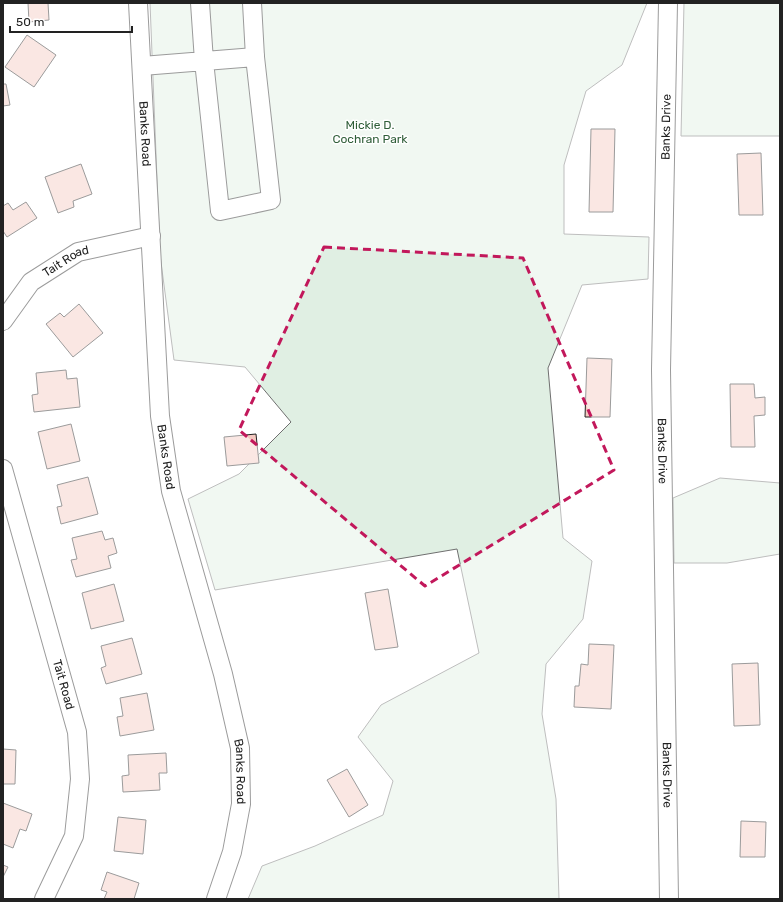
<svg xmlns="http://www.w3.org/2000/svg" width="783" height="902" viewBox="0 0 783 902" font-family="Rubik,sans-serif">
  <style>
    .green { fill: #e0efe3; stroke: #6f6f6f }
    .building { fill: #f3c9c0; stroke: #222 }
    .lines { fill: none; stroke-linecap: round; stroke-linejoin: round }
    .minor-casing { stroke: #222; stroke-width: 20 }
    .minor { stroke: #fff; stroke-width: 18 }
    .marked { fill: none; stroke: #c2185b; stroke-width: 3; stroke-dasharray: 8 5; stroke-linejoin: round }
    .labels { text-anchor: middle; stroke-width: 3; stroke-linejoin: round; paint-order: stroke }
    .park-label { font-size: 12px; fill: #2f5e38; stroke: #fff }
    .street-label { font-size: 12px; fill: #222; stroke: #fff }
  </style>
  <rect width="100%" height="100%" fill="#fff"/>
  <g class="green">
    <polygon points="150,3 647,3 622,65 586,91 564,165 564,234 649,237 648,279 582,285 548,368 563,538 592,561 583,619 546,664 542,714 556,799 559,899 248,899 262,866 315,846 383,815 393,781 358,737 381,705 479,653 457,549 215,590 188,499 239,474 291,422 245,367 174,360 160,255"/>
    <polygon points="684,3 780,3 780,136 681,136"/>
    <polygon points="720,478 780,483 780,554 727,563 674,563 673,498"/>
  </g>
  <g class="building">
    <polygon points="28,3 48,3 49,20 29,22"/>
    <polygon points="27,35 56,55 34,87 5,67"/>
    <polygon points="3,84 6,84 10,105 3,106"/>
    <polygon points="591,129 615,129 613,212 589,212"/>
    <polygon points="761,153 763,215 739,215 737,154"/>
    <polygon points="81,164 92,194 73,201 74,207 58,213 45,177"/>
    <polygon points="26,202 37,218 7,237 3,231 3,206 8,203 13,210"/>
    <polygon points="79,304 103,333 73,357 46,324 60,313 64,317"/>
    <polygon points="587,358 612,359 610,417 585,417"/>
    <polygon points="66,370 67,379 77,378 80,407 34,412 32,395 38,394 36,373"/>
    <polygon points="730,384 754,384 755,398 765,397 765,415 754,416 755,447 731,447"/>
    <polygon points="71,424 80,461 47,469 38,432"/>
    <polygon points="256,434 259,463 227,466 224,437"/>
    <polygon points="88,477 98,514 61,524 57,507 62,506 57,485"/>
    <polygon points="102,531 105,540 113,538 117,553 108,556 111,568 76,577 71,560 77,559 72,538"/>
    <polygon points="114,584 124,621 91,629 82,593"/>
    <polygon points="388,589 398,647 375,650 365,593"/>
    <polygon points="132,638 142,674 106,684 101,668 106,666 101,646"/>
    <polygon points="589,644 614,645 611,709 574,707 575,686 579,686 581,664 588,665"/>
    <polygon points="758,663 760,725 734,726 732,664"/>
    <polygon points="147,693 154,730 120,736 117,717 123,716 120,698"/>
    <polygon points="3,749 16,750 15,784 3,784"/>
    <polygon points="166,753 167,773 159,773 160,790 123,792 122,776 129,775 128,755"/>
    <polygon points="347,769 368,805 349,817 327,780"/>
    <polygon points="3,803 32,814 26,831 20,829 13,848 3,844"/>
    <polygon points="118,817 146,820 143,854 114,851"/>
    <polygon points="741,821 766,822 765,857 740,857"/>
    <polygon points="3,865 8,867 3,877"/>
    <polygon points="107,872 139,883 134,899 104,899 107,892 101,890"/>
  </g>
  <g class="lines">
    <defs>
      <g id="minor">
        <path id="s1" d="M138 3 160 416 171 491 223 674 240 748 241 804 232 852 216 899"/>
        <polyline points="252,3 255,57"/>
        <path id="s2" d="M668 3 661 370 669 899"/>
        <polyline points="142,66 255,57 271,200 220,211 204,61 200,3"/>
        <path id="s3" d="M3 321 31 282 78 252 151 236"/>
        <path id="s4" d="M3 469 77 732 80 779 74 836 44 899"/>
      </g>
    </defs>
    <use href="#minor" class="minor-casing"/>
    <use href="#minor" class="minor"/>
  </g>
  <path d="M0 0H783V902H0ZM324 247 523 258 614 470 425 586 239 430Z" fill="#fff" fill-opacity=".55" fill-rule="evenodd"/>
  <path class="marked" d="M324 247 523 258 614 470 425 586 239 430Z"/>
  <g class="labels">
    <g class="park-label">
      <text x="370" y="129">Mickie D.<tspan x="370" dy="14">Cochran Park</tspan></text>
    </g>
    <g class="street-label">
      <text transform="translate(666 127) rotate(-89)" y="4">Banks Drive</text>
      <text dy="4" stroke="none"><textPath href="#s1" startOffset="131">Banks Road</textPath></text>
      <text dy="4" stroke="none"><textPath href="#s3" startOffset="89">Tait Road</textPath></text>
      <text dy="4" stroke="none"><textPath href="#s2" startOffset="448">Banks Drive</textPath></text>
      <text dy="4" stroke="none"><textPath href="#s1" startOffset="455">Banks Road</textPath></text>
      <text dy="4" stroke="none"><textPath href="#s4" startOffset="224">Tait Road</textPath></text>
      <text dy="4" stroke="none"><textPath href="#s1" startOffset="779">Banks Road</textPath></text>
      <text dy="4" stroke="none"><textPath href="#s2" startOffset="772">Banks Drive</textPath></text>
    </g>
  </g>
  <rect width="783" height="902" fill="none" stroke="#222222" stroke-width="8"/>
  <path d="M10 26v6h122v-6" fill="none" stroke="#222222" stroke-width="2"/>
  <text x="16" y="26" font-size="12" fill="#222222" stroke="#ffffff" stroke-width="3" paint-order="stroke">50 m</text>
</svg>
